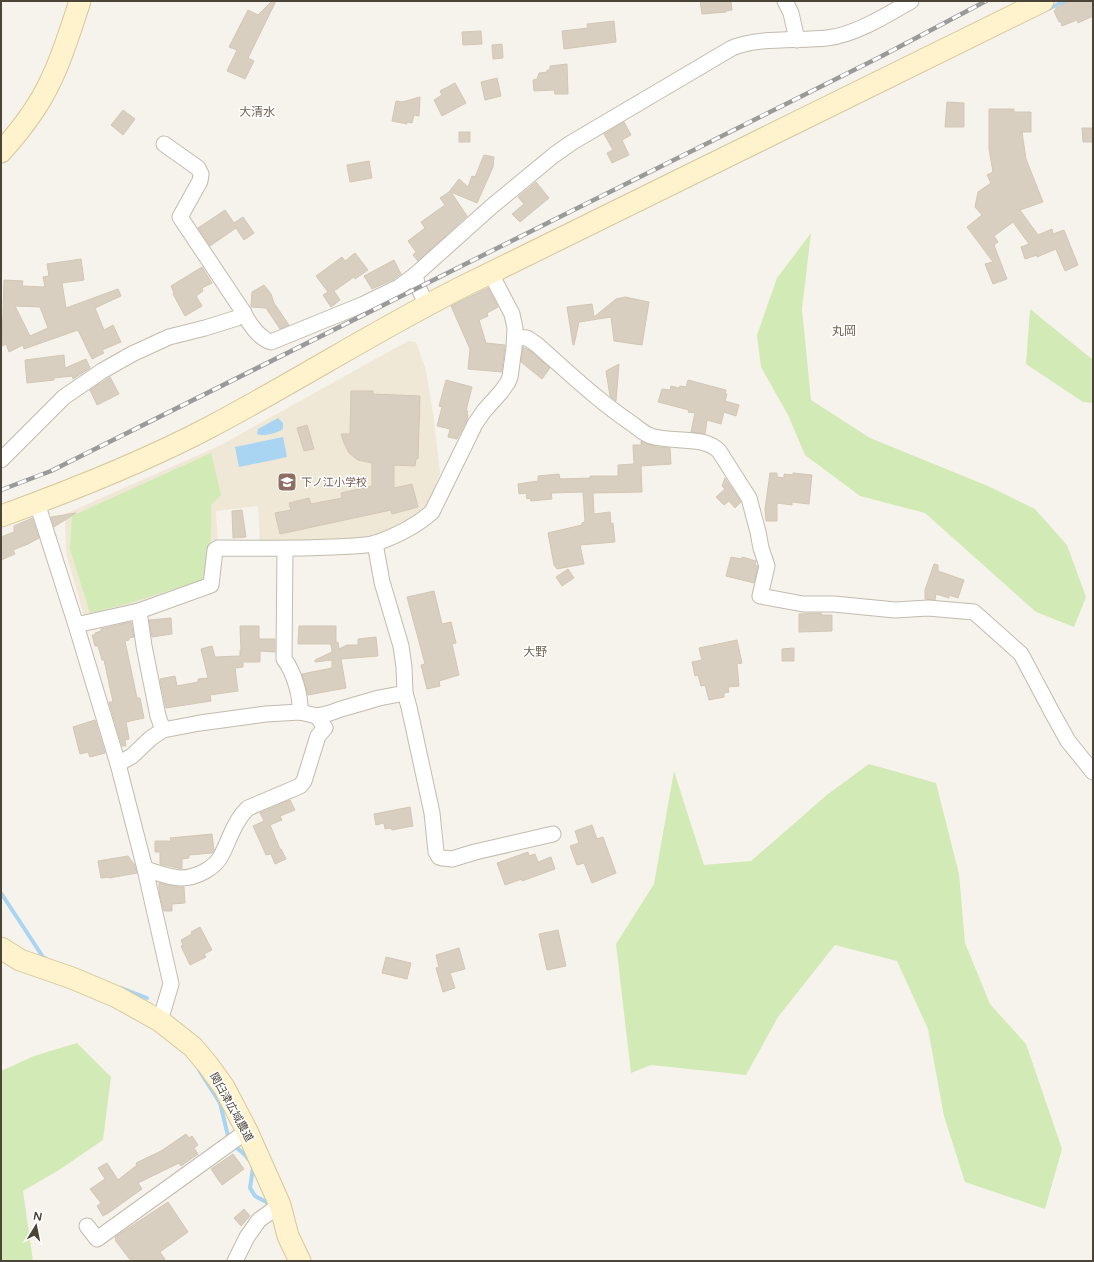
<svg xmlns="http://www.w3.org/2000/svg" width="1094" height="1262" viewBox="0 0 1094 1262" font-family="'Varela Round','Noto Sans JP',sans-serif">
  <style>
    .education { fill: #efe8d6 }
    .green { fill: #d2eab5 }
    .water { fill: #a9d4f2 }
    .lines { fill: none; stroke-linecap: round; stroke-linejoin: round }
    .stream { stroke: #a9d4f2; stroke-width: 4 }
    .building { fill: #d8cfc1; stroke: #d3c7b4; fill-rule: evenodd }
    .street-casing { stroke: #c2bbae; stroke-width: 17 }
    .secondary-casing { stroke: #d6c79b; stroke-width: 23 }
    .street { stroke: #fff; stroke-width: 15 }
    .secondary { stroke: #fff3cd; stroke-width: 21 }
    .rail-casing { stroke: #9a9a9a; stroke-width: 4.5 }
    .rail { stroke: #fff; stroke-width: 3; stroke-dasharray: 9; stroke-linecap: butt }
    .labels { text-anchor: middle; stroke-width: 3; stroke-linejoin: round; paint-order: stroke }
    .education-label { font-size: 11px; fill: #785e54; stroke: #fff; text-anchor: start }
    .street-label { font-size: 11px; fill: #4b4439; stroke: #fff }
    .neighbourhood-label { font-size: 12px; fill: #6e6250; stroke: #fff }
  </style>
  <rect width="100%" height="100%" fill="#f6f3ec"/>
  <polygon class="education" points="408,341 416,342 426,370 434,420 440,473 425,513 401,527 361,541 260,544 258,506 216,511 218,545 204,583 85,620 66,553 65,514 219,446"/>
  <g class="green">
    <polygon points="811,233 802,309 811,400 870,438 988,486 1035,509 1067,545 1086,597 1074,627 1036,612 925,513 860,496 805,455 788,415 761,367 757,335 777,278"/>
    <polygon points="1030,309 1093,360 1093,403 1083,402 1026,364"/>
    <path d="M211 453 221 495 211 505C211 526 213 562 202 580L127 604 90 613 70 549 72 516Z"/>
    <polygon points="869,764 936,783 959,874 965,943 990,1004 1026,1044 1062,1149 1045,1209 965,1182 944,1116 928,1029 897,961 835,945 778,1017 746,1075 651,1065 631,1073 616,944 654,884 674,771 704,865 751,861 828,794"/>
    <polygon points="77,1043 111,1077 103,1140 59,1170 23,1191 33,1261 1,1261 1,1071 34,1056"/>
  </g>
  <g class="water">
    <path d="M278 418 283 423V429C277 433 264 437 257 434L258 429Z"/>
    <polygon points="283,437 287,457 239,467 235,447"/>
  </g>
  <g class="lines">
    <g class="stream">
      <polyline points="1046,10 1065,1"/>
      <polyline points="1,893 43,957 46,959"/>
      <polyline points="121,988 147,998"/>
      <polyline points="199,1070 220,1103 228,1136 230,1139"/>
      <path d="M234 1145C239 1151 245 1153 249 1160"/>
      <polyline points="252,1166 253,1168 250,1188 255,1196 268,1203"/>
    </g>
  </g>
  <g class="building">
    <polygon points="272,1 276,1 248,58 254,61 245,79 227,71 237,50 229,47 248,10 258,15"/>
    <polygon points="700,1 731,1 732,10 726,11 726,12 702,14"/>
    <polygon points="1070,1 1093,1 1093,16 1078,23 1077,20 1062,26 1061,22 1059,22 1054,11 1056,9 1056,8"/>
    <polygon points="614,21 616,42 564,49 562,31 588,28 587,24"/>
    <polygon points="481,31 482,44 463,45 462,32"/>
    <polygon points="502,44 503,58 493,59 492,45"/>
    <polygon points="567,64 568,94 555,94 554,90 534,91 533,80 537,79 539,73 547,72 547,70 550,70 550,66"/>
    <polygon points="497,78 501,96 485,100 481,82"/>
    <polygon points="455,83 466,103 442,116 434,100 442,95 440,91"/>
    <polygon points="420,97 419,116 414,115 412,123 407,122 407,124 392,121 396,101 402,102"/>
    <polygon points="947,102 964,103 964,127 945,127"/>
    <polygon points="989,109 1014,109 1014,112 1031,112 1031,132 1022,132 1026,159 1043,202 1020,210 1038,235 1052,229 1053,234 1064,230 1078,265 1065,271 1056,249 1037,257 1037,255 1025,259 1021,247 1029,244 1013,222 994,236 998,242 994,245 1007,279 993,284 985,264 993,262 967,227 982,215 975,207 978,192 991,183 987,175 993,172 989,149"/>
    <polygon points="123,110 135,119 123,135 111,125"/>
    <polygon points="624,122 631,135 622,140 629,155 612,163 607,153 613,150 604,134"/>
    <polygon points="1082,128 1093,128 1093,142 1083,142"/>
    <rect x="459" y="132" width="11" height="10"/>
    <polygon points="484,155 494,157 493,167 477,203 451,192 467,216 418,261 413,255 416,252 408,241 425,228 421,222 445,205 440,198 449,192 459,179 468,187 472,176 475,177"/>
    <polygon points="369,161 372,178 350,182 347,165"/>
    <polygon points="536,182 549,198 520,222 512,214 524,204 518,197"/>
    <polygon points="225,210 234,223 243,217 254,233 244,240 236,228 210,246 198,228"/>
    <polygon points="355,253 368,270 355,279 354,277 334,291 340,300 331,307 323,295 328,292 316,276 342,257 345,261"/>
    <path d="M81 259 84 280 62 283 66 308 118 289 121 296 95 308 104 330 113 325 121 342 102 350 104 353 92 359 78 330 24 349 23 345 9 352 6 344 2 346 4 280 23 281 22 286 45 287 43 277 49 276 47 264ZM15 306 40 307 48 328 30 336Z"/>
    <polygon points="394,260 401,274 394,279 372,289 364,276"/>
    <polygon points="202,267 212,283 202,288 203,291 196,296 202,306 185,316 173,294 174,293 171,286"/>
    <polygon points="264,285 271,294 274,303 289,325 280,329 266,308 251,307 252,292"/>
    <polygon points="488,288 498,307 487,313 488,316 479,320 486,343 505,345 502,372 468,369 470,349 451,306"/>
    <polygon points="625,297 649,302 642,345 614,341 611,317 579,322 574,345 573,345 567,307 592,304 594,317 616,299"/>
    <polygon points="523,347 531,351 550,368 542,379 521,362"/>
    <polygon points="64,355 65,368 86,359 90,368 73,379 72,376 54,378 54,380 27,383 25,360"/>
    <polygon points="619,364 616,401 610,396 606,371"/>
    <polygon points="110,377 119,394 97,405 90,390"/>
    <polygon points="446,380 472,387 466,411 468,411 467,414 468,415 467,420 457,439 448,437 450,429 437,426 442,407 439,406"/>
    <polygon points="688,380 726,390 725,394 727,394 725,401 739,405 736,416 724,412 721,424 707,420 705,434 691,432 695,413 688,412 689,410 658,402 662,389 670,390 671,386 679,388 680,386 686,387"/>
    <polygon points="351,391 373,391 373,394 420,396 418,459 416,459 415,466 394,465 394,488 412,484 418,507 392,514 391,510 280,534 275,513 291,510 289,503 309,498 311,504 342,498 341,493 372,486 372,463 358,460 349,453 344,443 341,434 350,434"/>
    <polygon points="307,425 314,449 304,451 297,428"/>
    <polygon points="641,441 657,447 670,448 671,464 641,466 642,492 593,493 594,514 610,512 611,524 613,523 615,542 580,545 584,564 557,569 554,565 548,533 582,525 582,523 585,522 583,492 551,493 552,499 531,501 530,498 527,499 526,493 519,494 518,484 538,481 538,476 559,474 560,479 590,478 590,476 618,476 618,465 634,464 633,445 641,445"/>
    <polygon points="770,473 777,473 777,477 784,478 784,474 793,475 793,473 812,475 809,504 792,502 792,505 777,503 777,521 766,521 765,509"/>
    <polygon points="725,478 741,502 735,508 729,501 724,505 716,497 725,489 722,486"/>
    <polygon points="242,510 246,537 233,538 232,511"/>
    <polygon points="76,513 54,527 51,517"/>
    <polygon points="32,518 39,538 28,544 13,550 15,554 1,560 1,537 14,532 14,526"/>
    <polygon points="731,557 742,559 742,557 756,561 755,565 758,566 754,583 726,576"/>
    <polygon points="934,564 938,565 938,571 964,580 958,598 949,595 949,598 936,594 935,600 925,599 925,590"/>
    <polygon points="568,569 574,578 562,586 556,577"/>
    <polygon points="434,591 442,624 451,622 456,643 452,644 459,675 439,681 440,686 427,689 421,665 425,664 407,597"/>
    <polygon points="821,613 821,615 832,615 832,631 799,632 799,614"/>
    <polygon points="171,618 172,634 152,637 149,620"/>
    <polygon points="131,622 134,637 129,638 129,640 125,641 137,698 140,698 144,718 126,722 129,739 125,740 126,746 122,746 109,702 113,702 104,660 102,660 98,646 95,646 92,635 95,635 95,633 101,631 101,629"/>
    <polygon points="240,626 259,626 259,639 275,639 275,652 260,651 260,662 243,662 243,667 235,668 238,691 210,695 211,701 166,708 160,679 175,676 177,686 198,682 198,679 208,678 201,649 212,646 215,657 240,656 240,650 241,650"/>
    <polygon points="299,626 336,626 336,643 338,642 339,649 347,645 358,645 358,639 376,637 378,656 341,659 346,688 308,695 302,674 332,668 332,660 315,662 315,660 332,652 331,644 298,644"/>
    <polygon points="737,640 742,663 737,664 739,686 728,687 729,692 724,693 724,697 709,700 705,685 701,686 698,675 695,676 692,662 702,660 699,648"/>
    <polygon points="794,648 794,661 782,661 782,649"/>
    <polygon points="95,720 105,753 90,757 88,752 80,754 73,727"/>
    <polygon points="290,800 295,810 280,816 282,820 270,825 280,849 281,849 286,859 275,864 271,854 266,855 253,826 264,821 260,813"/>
    <polygon points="410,807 413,826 392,830 391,828 385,829 384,823 376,825 374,814"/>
    <polygon points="592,825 597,839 603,837 616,873 592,883 584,863 577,865 570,846 579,843 575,831"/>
    <polygon points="212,834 214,850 212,853 189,855 189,858 182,859 182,869 160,864 160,852 155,852 155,841 171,841 170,838"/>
    <polygon points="528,852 529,856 535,854 538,862 551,857 555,869 522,881 522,879 505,885 497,863"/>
    <polygon points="128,856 134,864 137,873 109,878 109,877 101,878 98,861"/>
    <polygon points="159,883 175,887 184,887 185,903 172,904 172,911 164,911 159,892"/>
    <polygon points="200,927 212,950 204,954 206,957 190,965 181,946 183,945 181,940 192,934 191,932"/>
    <polygon points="558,930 566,966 547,970 539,934"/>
    <polygon points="459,948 465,969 450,973 455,988 443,992 436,968 439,967 436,955"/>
    <polygon points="386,957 411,963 407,979 382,973"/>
    <polygon points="186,1134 189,1138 192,1136 198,1145 194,1148 198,1154 181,1166 179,1163 138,1183 142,1189 107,1214 106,1214 103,1216 97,1206 101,1203 90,1189 105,1179 98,1168 107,1163 118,1180 137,1165 136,1163 161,1151"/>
    <polygon points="233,1154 244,1169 222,1185 211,1169"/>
    <polygon points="168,1202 188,1232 160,1252 166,1261 131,1261 115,1240 116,1239 115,1237"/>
    <polygon points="244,1209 250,1216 241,1226 234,1218"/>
  </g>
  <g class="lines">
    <defs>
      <g id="street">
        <polyline points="785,1 791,13 797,40"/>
        <path d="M164 144 198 168 201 174 200 181 180 217 244 313C249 324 259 338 271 342L364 304 399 287 415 275 491 207 554 155 571 143 732 48C757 37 798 41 827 38 855 35 887 15 911 1"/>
        <polyline points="415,275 418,287 427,305"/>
        <path d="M515 337 527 338 536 344C567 371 597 400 631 423 637 427 644 434 651 436 672 443 703 435 719 451L749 498 758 532 761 548 767 566 760 596 803 604H834L895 610 928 608 974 612 1021 654 1054 716 1068 741 1093 772"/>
        <polyline points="1,460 64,397 102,371 132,354 169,337 205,328 237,318 244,313"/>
        <polyline points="37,503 76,625 118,764 145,869 171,984 160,1021"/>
        <polyline points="375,543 382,582 401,646 404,667 405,693 409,707 432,813 436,852 439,857 442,858 452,859 475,852 553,834"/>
        <path d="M285 549 284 659C294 672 301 696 300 712"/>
        <polyline points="139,611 144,646 158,716 163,730"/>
        <path d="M76 625 139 611 211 585 215 550 218 548C256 548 293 549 331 547 345 546 362 547 376 543 396 536 416 526 432 512L475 424 484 411 501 392 508 382 510 377 514 348 515 328 512 314 490 272"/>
        <polyline points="118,764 132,756 151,738 163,730 200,723 266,714 300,712 317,716 330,713 341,709 379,698 405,693"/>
        <path d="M145 869C156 872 169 878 181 878 196 878 216 868 222 854 230 838 235 820 248 808L300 786 304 781 318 736 325 728 317 716"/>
        <polyline points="87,1226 97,1239 247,1131"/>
        <polyline points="235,1261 247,1237 259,1220 280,1205"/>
      </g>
      <g id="secondary">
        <path d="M1 152C19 132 39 106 50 82 63 56 71 28 80 1"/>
        <path d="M1 516C73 490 144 462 212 426 297 381 378 329 464 286L1043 1"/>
        <polyline points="1,948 20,960 72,978 117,997 160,1021 193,1047 208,1065 224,1087 247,1131 280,1205 288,1236 300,1261"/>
      </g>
    </defs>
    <use href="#street" class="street-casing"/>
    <use href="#secondary" class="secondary-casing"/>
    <use href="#street" class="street"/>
    <use href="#secondary" class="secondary"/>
    <defs>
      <polyline id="rail" points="1,490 51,471 880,57 986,1"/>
    </defs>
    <use href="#rail" class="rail-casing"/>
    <use href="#rail" class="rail"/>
  </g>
  <defs>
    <symbol id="school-square" viewBox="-11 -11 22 22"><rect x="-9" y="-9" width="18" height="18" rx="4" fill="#8d6e63" stroke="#fff"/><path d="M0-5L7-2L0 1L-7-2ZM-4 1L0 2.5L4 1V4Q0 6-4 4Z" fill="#fff"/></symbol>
  </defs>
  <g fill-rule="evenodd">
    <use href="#school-square" x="276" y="471" width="22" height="22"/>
  </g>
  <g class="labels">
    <g class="education-label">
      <text x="301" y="486">下ノ江小学校</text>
    </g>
    <g class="street-label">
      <text transform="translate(232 1107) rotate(61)" y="4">関臼津広域農道</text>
    </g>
    <g class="neighbourhood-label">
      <text x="257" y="116">大清水</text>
      <text x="844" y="335">丸岡</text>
      <text x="535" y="656">大野</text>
    </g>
  </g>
  <rect width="1094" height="1262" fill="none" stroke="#4b4439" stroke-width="4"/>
  <g transform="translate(36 1226) rotate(10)" stroke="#ffffff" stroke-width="3" paint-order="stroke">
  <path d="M0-3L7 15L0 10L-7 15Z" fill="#4b4439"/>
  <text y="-6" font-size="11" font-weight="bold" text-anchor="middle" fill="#4b4439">N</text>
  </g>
</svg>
